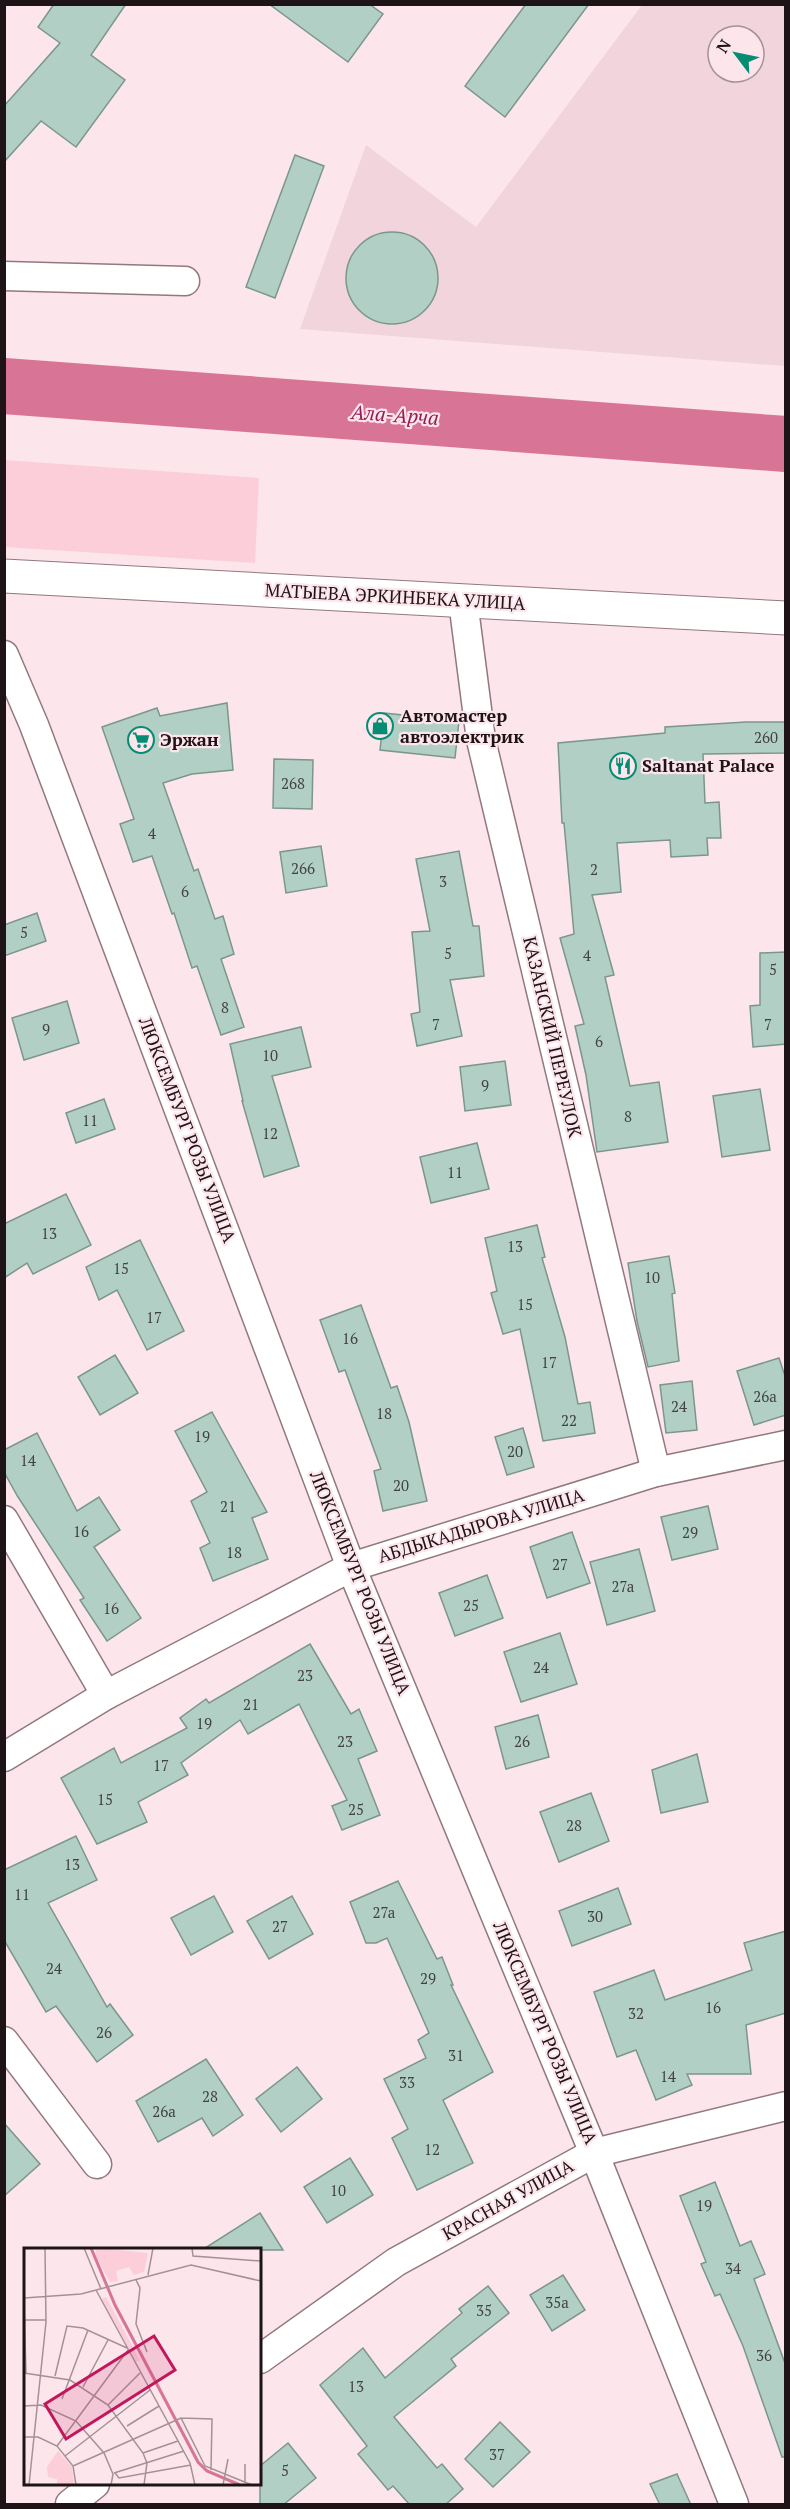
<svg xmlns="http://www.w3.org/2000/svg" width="790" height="2509" viewBox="0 0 790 2509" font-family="'PT Serif',serif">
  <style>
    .built { fill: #f1d4dc; fill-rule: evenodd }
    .green { fill: #fbceda }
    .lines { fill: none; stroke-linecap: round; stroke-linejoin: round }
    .river { stroke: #d87596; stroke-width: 56 }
    .building { fill: #b2cfc5; stroke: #7b968e; stroke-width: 1.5 }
    .minor-casing { stroke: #92787f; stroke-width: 31 }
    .secondary-casing { stroke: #92787f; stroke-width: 35 }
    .minor { stroke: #fff; stroke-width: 28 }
    .secondary { stroke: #fff; stroke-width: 33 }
    .labels { text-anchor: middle; stroke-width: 4.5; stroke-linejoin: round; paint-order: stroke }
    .number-label { font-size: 15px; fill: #434342 }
    .street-label { font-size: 18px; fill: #1e1417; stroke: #fde5ec }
    .poi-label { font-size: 18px; font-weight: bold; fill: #1e1417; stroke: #fde5ec; text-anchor: start }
    .water-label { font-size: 20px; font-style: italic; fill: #941e52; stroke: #fde5ec }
    .inset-river { fill: none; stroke: #d87596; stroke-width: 3 }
    .inset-road { fill: none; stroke: #a49197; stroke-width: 1.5 }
    .view { fill: #c2185b; fill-opacity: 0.15; stroke: #c2185b; stroke-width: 3 }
    .inset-edge { fill: none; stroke: #1e1417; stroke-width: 3 }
  </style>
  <rect width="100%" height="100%" fill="#fde5ec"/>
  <path class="built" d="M642 5H785V366L300 329 366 145 476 227ZM718 36H754V72H718Z"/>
  <polygon class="green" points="4,460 259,478 255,563 5,547"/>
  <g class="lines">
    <polyline class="river" points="4,386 786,444"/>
  </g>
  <g class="building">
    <polygon points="54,4 126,4 91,55 125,80 76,147 41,121 4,162 4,106 60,43 38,27"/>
    <polygon points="269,4 369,4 383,14 348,62"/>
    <polygon points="526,4 589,4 505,117 465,86"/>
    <polygon points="295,155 324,166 275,298 246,287"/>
    <circle cx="392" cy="278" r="46"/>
    <polygon points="227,703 233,770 192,774 163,783 194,871 198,869 215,919 223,916 234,954 221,959 244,1027 221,1035 197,966 192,968 174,913 172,914 152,856 133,862 120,824 134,819 102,727 157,708 160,716"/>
    <polygon points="384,713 459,721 455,758 380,750"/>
    <polygon points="746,722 786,722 786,753 703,754 705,803 719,802 721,838 707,838 708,855 671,857 670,840 617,843 621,892 592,895 614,975 605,977 630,1086 659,1082 668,1142 597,1152 586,1075 575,1026 584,1024 560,938 574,934 564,823 562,823 558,743 665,733 665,727"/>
    <polygon points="274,759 313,760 312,809 273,808"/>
    <polygon points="321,846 327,886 286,893 280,852"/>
    <polygon points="459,851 473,926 479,926 484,976 450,980 462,1036 417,1046 411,1014 420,1012 412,932 430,931 416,859"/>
    <polygon points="37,913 46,941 4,956 4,925"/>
    <polygon points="786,952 786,1044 753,1047 750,1006 760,1005 760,953"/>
    <polygon points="67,1001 79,1043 24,1060 12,1018"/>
    <polygon points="301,1027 311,1067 272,1076 299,1166 264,1177 242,1101 243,1101 230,1044"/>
    <polygon points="505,1061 511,1105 465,1111 460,1067"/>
    <polygon points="760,1089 770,1150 722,1157 713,1096"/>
    <polygon points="104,1099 115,1129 76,1143 66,1113"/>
    <polygon points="477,1143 489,1189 431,1203 420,1157"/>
    <polygon points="66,1194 91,1245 33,1274 27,1263 4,1278 4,1224"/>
    <polygon points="537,1225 545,1257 542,1258 565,1337 578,1404 590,1402 595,1433 543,1441 520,1329 503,1334 491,1293 497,1291 485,1238"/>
    <polygon points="140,1240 184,1331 147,1350 117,1290 99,1300 86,1267"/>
    <polygon points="669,1256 675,1293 672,1294 679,1361 648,1367 637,1321 628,1263"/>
    <polygon points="361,1305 391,1388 397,1386 409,1422 427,1501 383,1511 374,1471 381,1469 345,1370 339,1372 320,1320"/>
    <polygon points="115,1355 138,1393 100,1415 78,1377"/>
    <polygon points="779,1358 786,1379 786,1415 754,1425 737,1371"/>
    <polygon points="692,1381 697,1430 666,1433 660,1385"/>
    <polygon points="212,1412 267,1512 252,1518 268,1559 213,1581 200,1548 210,1543 191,1501 207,1492 175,1431"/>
    <polygon points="523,1428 534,1467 507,1475 495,1437"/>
    <polygon points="37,1433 77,1511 99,1497 120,1530 94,1547 141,1618 107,1641 80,1600 84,1598 18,1497 4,1472 4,1450"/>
    <polygon points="708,1506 718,1549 672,1560 661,1517"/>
    <polygon points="572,1532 590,1583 547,1598 530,1547"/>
    <polygon points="639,1549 655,1611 607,1625 590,1562"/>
    <polygon points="487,1575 503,1618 455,1636 439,1593"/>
    <polygon points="560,1633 577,1684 521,1702 504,1652"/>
    <polygon points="310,1644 351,1714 359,1709 377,1751 358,1759 380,1815 342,1830 332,1806 347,1800 299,1704 248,1734 240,1720 181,1763 188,1775 138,1802 147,1822 97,1844 61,1778 114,1748 121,1763 187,1728 180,1718 206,1699 209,1703"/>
    <polygon points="538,1715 549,1757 506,1769 495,1727"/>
    <polygon points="697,1754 708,1802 661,1813 652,1770"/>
    <polygon points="591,1793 609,1841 559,1862 540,1812"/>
    <polygon points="76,1836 97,1880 48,1903 107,2007 110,2004 133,2035 97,2062 56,2006 46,2012 4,1940 4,1870"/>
    <polygon points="398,1881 437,1959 442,1957 453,1985 451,1985 493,2072 443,2100 473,2163 417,2190 392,2138 408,2129 384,2079 426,2058 418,2040 429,2033 387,1938 376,1943 366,1943 350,1902"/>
    <polygon points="618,1888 631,1924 572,1946 559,1911"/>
    <polygon points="214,1896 233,1932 191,1955 171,1918"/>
    <polygon points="292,1896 313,1934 269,1959 247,1921"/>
    <polygon points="786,1931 786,2013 746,2025 751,2074 687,2074 692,2085 656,2100 636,2050 617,2057 594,1992 654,1970 665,2000 752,1970 744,1943"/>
    <polygon points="206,2059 243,2115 213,2136 202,2118 158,2142 136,2101"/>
    <polygon points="297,2067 322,2099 281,2132 256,2099"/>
    <polygon points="4,2123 40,2164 4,2196"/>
    <polygon points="350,2158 373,2195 327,2223 304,2187"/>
    <polygon points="715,2182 740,2246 751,2241 765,2274 754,2279 786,2366 786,2457 782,2457 743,2346 720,2294 715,2296 701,2264 706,2262 680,2196"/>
    <polygon points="260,2213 283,2250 202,2250"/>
    <polygon points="563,2275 585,2310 552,2331 530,2295"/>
    <polygon points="488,2286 509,2313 451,2359 456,2366 394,2417 437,2468 442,2464 463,2489 445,2505 410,2505 393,2486 388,2490 358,2454 367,2446 320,2385 363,2348 385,2378 462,2313 459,2309"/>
    <polygon points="500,2422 530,2452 493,2487 465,2459"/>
    <polygon points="288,2443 316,2478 283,2505 260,2505 260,2466"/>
    <polygon points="677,2474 691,2505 660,2505 650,2484"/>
  </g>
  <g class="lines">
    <defs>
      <g id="minor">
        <polyline points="4,276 185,281"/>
        <polyline points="463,601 481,740 656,1472"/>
        <polyline points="4,655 34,725 351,1567 594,2153 734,2504"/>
        <polyline points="4,1520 106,1695"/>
        <polyline points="4,1757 106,1695 351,1567 656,1472 786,1445"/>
        <polyline points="4,2041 97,2164"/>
        <polyline points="260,2359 396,2262 594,2153 786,2106"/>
        <polyline points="70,2504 95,2484"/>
      </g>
      <polyline id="secondary" points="4,576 786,618"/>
    </defs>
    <use href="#minor" class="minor-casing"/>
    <use href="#secondary" class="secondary-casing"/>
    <use href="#minor" class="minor"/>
    <use href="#secondary" class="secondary"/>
  </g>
  <defs>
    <symbol id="shop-ring" viewBox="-11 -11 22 22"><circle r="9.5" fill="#fde5ec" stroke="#058d74" stroke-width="1.5"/><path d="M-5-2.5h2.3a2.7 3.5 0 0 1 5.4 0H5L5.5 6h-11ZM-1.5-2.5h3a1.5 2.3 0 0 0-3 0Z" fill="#058d74"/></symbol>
    <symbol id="supermarket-ring" viewBox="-11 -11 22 22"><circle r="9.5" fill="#fde5ec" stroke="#058d74" stroke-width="1.5"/><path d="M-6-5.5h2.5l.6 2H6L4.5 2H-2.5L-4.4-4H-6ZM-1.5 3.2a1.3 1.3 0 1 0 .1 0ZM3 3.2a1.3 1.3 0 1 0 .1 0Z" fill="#058d74"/></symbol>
    <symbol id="restaurant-ring" viewBox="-11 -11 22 22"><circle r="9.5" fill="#fde5ec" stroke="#058d74" stroke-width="1.5"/><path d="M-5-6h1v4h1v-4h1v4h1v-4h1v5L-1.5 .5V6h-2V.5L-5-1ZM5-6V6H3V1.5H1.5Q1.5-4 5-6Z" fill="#058d74"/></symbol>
  </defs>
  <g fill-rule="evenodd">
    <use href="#shop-ring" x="365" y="711" width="30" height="30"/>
    <use href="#supermarket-ring" x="126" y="725" width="30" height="30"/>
    <use href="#restaurant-ring" x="608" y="751" width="30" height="30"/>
  </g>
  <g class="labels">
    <g class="number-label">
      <text x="766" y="743">260</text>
      <text x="293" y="789">268</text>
      <text x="152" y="839">4</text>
      <text x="303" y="874">266</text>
      <text x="594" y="875">2</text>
      <text x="443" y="887">3</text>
      <text x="185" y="897">6</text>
      <text x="24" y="938">5</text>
      <text x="448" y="959">5</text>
      <text x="587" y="961">4</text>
      <text x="773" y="975">5</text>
      <text x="225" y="1013">8</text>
      <text x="436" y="1030">7</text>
      <text x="768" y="1030">7</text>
      <text x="46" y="1035">9</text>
      <text x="599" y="1047">6</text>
      <text x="270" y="1061">10</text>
      <text x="485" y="1091">9</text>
      <text x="628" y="1122">8</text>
      <text x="90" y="1126">11</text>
      <text x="270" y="1139">12</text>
      <text x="455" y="1178">11</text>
      <text x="49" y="1239">13</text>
      <text x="515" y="1252">13</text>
      <text x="121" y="1274">15</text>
      <text x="652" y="1283">10</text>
      <text x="525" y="1310">15</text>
      <text x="154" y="1323">17</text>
      <text x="350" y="1344">16</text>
      <text x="549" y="1368">17</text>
      <text x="765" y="1402">26a</text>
      <text x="679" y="1412">24</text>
      <text x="384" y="1419">18</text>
      <text x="569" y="1426">22</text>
      <text x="202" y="1442">19</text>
      <text x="515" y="1457">20</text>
      <text x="28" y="1466">14</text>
      <text x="401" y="1491">20</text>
      <text x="228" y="1512">21</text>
      <text x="81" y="1537">16</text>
      <text x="690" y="1538">29</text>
      <text x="234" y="1558">18</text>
      <text x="560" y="1570">27</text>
      <text x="623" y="1592">27a</text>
      <text x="471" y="1611">25</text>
      <text x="111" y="1614">16</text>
      <text x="541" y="1673">24</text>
      <text x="305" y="1681">23</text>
      <text x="251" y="1710">21</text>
      <text x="204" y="1729">19</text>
      <text x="345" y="1747">23</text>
      <text x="522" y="1747">26</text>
      <text x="161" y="1771">17</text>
      <text x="105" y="1805">15</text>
      <text x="356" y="1815">25</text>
      <text x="574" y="1831">28</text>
      <text x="72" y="1870">13</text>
      <text x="22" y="1900">11</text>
      <text x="384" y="1918">27a</text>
      <text x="595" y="1922">30</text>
      <text x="280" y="1932">27</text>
      <text x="54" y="1974">24</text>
      <text x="428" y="1984">29</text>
      <text x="713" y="2013">16</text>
      <text x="636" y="2019">32</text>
      <text x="104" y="2038">26</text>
      <text x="456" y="2061">31</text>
      <text x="668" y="2082">14</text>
      <text x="407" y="2088">33</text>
      <text x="210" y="2102">28</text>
      <text x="164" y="2117">26a</text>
      <text x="432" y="2155">12</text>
      <text x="338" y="2196">10</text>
      <text x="704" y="2211">19</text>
      <text x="733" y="2274">34</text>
      <text x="557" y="2308">35a</text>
      <text x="484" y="2316">35</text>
      <text x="764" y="2361">36</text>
      <text x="356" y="2392">13</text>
      <text x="497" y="2460">37</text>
      <text x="285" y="2476">5</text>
    </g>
    <g class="street-label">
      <text transform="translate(395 597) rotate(3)" y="6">МАТЫЕВА ЭРКИНБЕКА УЛИЦА</text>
      <text transform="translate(552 1037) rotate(77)" y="6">КАЗАНСКИЙ ПЕРЕУЛОК</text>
      <text transform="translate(187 1130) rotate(69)" y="6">ЛЮКСЕМБУРГ РОЗЫ УЛИЦА</text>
      <text transform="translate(481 1526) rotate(-17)" y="6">АБДЫКАДЫРОВА УЛИЦА</text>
      <text transform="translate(360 1583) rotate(68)" y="6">ЛЮКСЕМБУРГ РОЗЫ УЛИЦА</text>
      <text transform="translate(545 2033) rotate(67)" y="6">ЛЮКСЕМБУРГ РОЗЫ УЛИЦА</text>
      <text transform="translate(508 2200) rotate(-29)" y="6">КРАСНАЯ УЛИЦА</text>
    </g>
    <g class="poi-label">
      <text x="400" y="722">Автомастер<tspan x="400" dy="21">автоэлектрик</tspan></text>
      <text x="160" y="746">Эржан</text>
      <text x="642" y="772">Saltanat Palace</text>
    </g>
    <g class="water-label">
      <text transform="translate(395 415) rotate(4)" y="7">Ала-Арча</text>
    </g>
  </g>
  <g transform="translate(24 2248)">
    <rect width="237" height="237" fill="#fde5ec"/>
    <path d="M83 1 124 5 120 24 110 27 105 19 92 23 94 33 86 34 72 9V2ZM82 49 116 112 112 114 78 51ZM34 203 48 219 50 237H33V231L24 229 23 219Z" fill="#fbceda"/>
    <path class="inset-river" d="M67 0 91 57 174 214 183 223 216 237"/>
    <path class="inset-road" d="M60 0 77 41M168 0 169 8 237 13M124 27 129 0M112 32 116 40 112 76 123 104M72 42 166 215 171 237M0 50 57 46 167 17 237 33M0 56 2 125M1 72H22M0 125 46 132 84 157 119 205 123 215 120 237M31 128 43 78 59 80 103 100M59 139 84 92M38 151 64 82M84 157 116 125M0 158 17 157 52 173 80 205 89 226 87 237M157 170 188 171 187 222M103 178 135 158M0 189H14L33 198 49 218 52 237M33 198 104 102M119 205 154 193M41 208 126 142M49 218 157 170 181 218 228 237M90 225 160 203M91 225 95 230 167 217M221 235V216M5 237 22 74 21 0M199 237 204 211"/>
    <path class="view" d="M130 88 151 122 42 191 21 156Z"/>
    <rect width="237" height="237" class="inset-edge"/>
  </g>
  <rect width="790" height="2509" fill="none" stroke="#1e1417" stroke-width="12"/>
  <g transform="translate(736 54) rotate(302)"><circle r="28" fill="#fde5ec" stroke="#a49197" stroke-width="1.5"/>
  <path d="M0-4.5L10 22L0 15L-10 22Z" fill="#058d74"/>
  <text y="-9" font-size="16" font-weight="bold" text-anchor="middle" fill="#1e1417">N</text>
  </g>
</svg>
